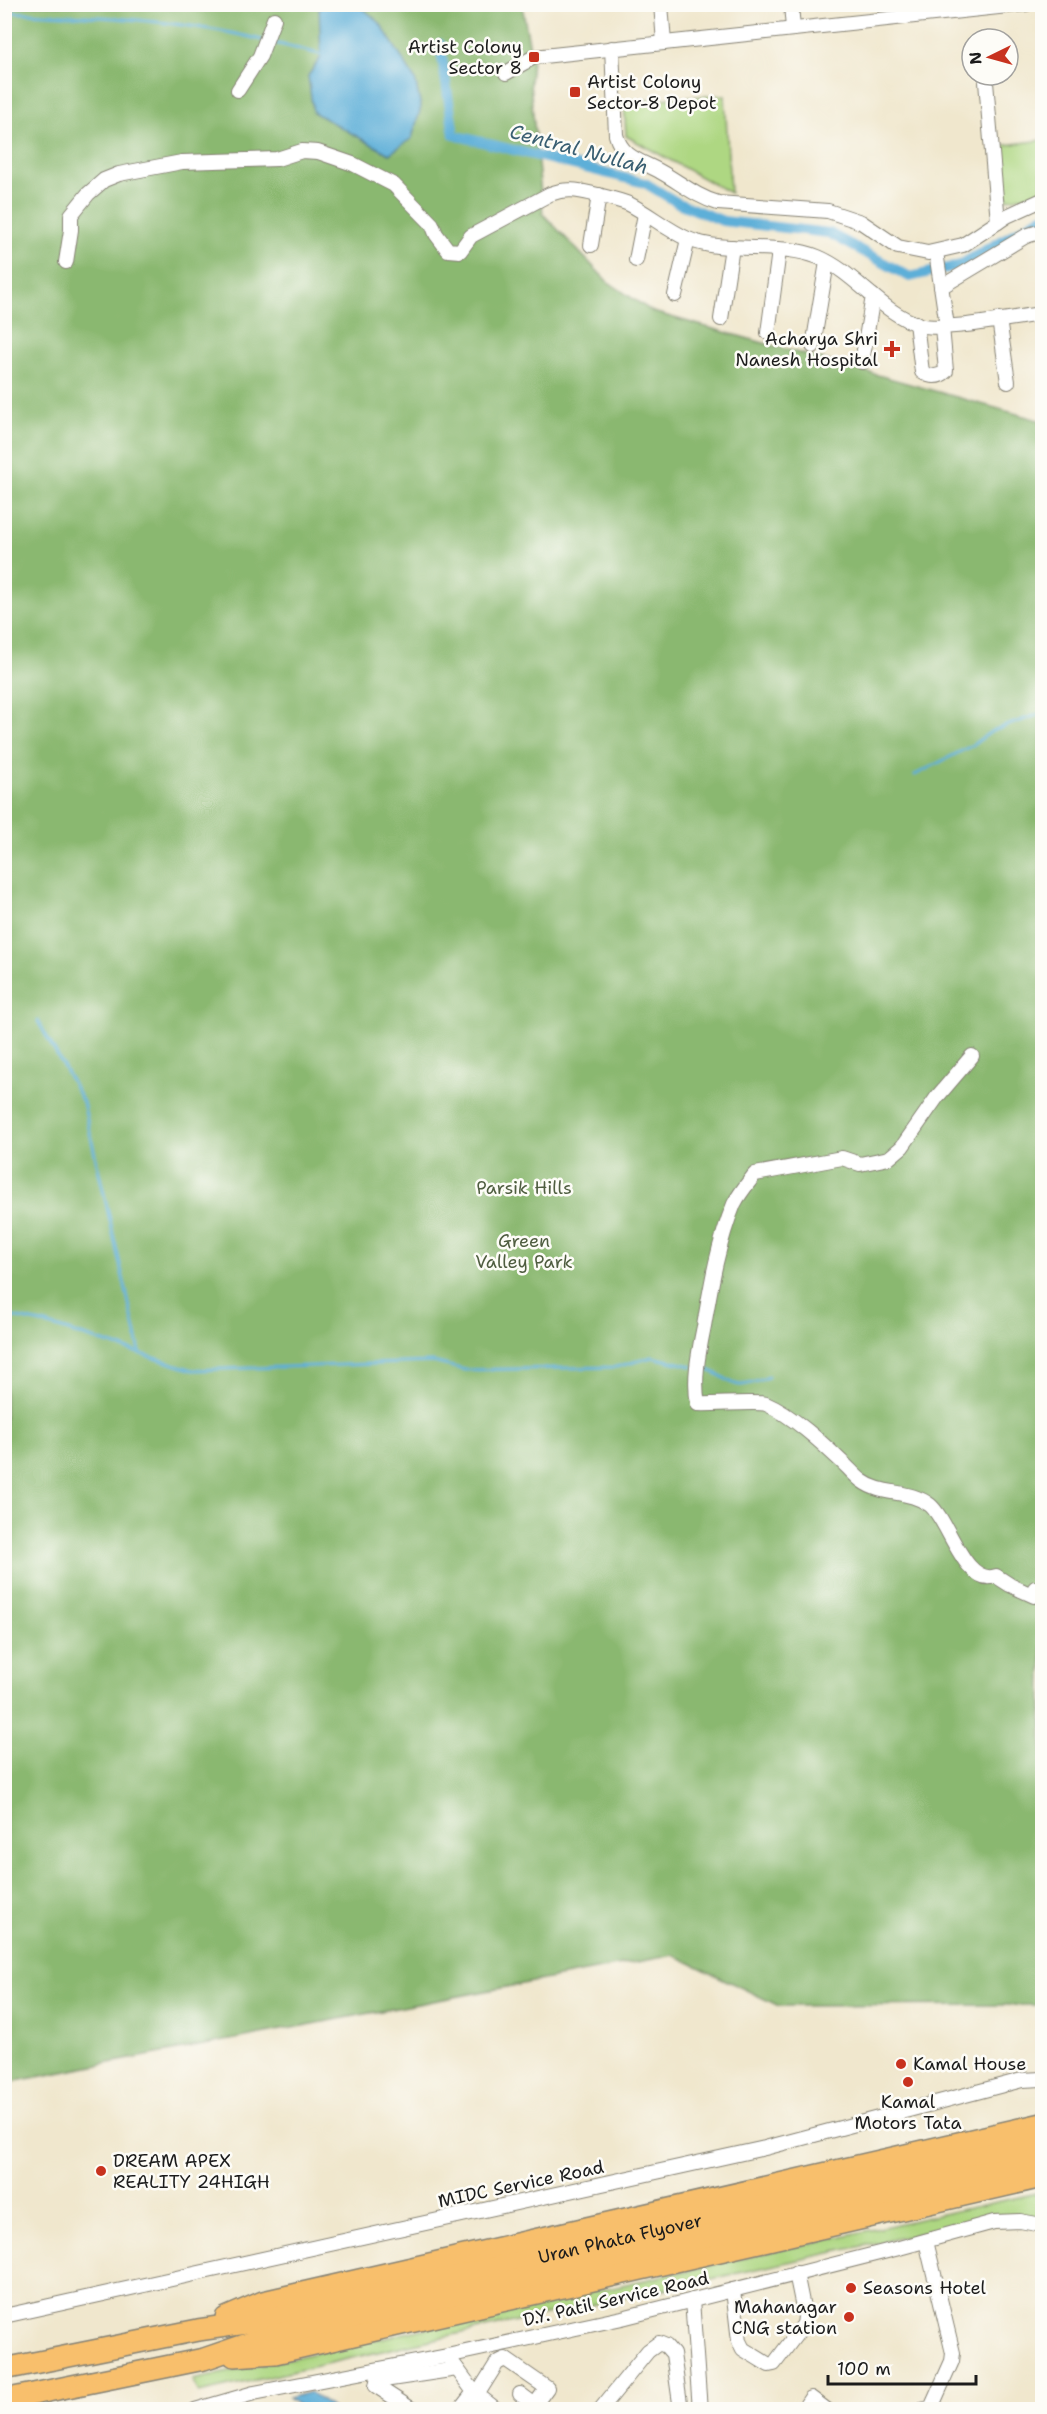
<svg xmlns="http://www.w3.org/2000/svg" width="1047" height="2414" viewBox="0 0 1047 2414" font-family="'Shantell Sans',sans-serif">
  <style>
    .green { fill: #aed782; stroke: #657a4f; stroke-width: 1.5 }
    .forest { fill: #8ab870; stroke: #536a46; stroke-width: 1.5 }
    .water { fill: #5dafd8; stroke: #3c667a; stroke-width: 1.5 }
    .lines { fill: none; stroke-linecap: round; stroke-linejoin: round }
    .stream { stroke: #5dafd8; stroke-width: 3 }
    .canal { stroke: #5dafd8; stroke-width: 10 }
    .minor-casing { stroke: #868274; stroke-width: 16 }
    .highway-casing { stroke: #868274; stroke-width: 24 }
    .minor { stroke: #fff; stroke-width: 14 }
    .highway { stroke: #f8bf6c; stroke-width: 21 }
    .poi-dot { fill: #c8321e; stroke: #fdfcf7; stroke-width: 2 }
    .labels { text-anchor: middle; stroke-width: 5; stroke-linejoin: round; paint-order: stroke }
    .poi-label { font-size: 18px; fill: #1c1c1c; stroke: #fdfcf7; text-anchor: start }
    .park-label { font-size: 18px; fill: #4f5d40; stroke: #fdfcf7 }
    .street-label { font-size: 18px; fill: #1c1c1c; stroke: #fdfcf7 }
    .water-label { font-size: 20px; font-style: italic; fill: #395e71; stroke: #fdfcf7 }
  </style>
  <rect width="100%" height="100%" fill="#fdfcf7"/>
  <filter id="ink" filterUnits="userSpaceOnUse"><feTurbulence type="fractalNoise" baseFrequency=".0167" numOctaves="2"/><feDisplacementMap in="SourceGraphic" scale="12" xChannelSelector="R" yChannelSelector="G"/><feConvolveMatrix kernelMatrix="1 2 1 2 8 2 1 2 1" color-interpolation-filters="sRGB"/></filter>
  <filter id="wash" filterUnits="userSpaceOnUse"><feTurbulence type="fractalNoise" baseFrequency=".008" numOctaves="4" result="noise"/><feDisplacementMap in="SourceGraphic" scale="24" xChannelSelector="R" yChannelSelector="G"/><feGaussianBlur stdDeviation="1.35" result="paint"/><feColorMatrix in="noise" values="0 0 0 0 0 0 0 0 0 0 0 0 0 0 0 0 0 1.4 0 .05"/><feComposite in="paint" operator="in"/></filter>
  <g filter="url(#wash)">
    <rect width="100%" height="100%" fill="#f0e7cd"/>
    <g class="green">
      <polygon points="725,95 730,193 626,136 624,101"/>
      <polygon points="1042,140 1042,194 1007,199 999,146"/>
      <polygon points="1042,2192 1042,2220 950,2227 439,2338 199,2393 193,2380"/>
    </g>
    <polygon class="forest" points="5,5 522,5 532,59 530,83 543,214 607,281 653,312 1042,421 1042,2005 779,2006 674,1955 5,2083"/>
    <g class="water">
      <polygon points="319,5 359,5 380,23 415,79 421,107 412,138 389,154 313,112 308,76 321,57"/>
      <polygon points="310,2392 333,2409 303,2409 288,2398"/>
    </g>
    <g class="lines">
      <g class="stream">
        <path d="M4 12C88 16 181 19 262 40"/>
        <polyline points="271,42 323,55"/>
        <polyline points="915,775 971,746 992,731 1042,713"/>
        <polyline points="38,1021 83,1102 140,1352"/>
        <polyline points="4,1315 46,1324 193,1370 433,1362 465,1370 616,1367 652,1357 692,1366"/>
        <path d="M701 1368C736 1376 725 1396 768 1377"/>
      </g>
      <polyline class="canal" points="440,44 454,135 645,183 678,203 723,221 829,233 910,277 960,265 1042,217"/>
    </g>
  </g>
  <g filter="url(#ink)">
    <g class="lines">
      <defs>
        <g id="minor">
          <polyline points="661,4 664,43"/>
          <polyline points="791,4 793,29"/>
          <path d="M612 48 616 135C622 158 642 161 661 172 681 183 695 196 718 203L828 211 861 222 898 247 928 253 963 245 1007 216 1042 200"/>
          <polyline points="506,73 534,57 1027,4"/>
          <polyline points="986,82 998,222"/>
          <polyline points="238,90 260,56 274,19"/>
          <polyline points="591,245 599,195"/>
          <polyline points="936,252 947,326"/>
          <polyline points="636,260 645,214"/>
          <path d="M66 262 71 230V215L88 194 104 180 119 174 182 162 277 159 302 151 318 152 353 164 394 185 432 224 436 234 448 250 460 251 471 236 550 194C568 187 580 191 598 195 609 198 619 200 629 204 649 214 667 230 688 239 727 255 780 241 818 257 856 273 881 313 920 325 945 332 1014 317 1042 314"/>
          <polyline points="941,287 1026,236 1042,231"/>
          <polyline points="675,295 688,239"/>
          <polyline points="721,319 732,247"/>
          <polyline points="999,319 1008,382"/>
          <path d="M916 323 922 372C930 377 939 378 946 371L942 327"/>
          <polyline points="768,333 779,251"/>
          <polyline points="813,346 827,262"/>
          <polyline points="862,362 873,296"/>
          <path d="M972 1056 937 1097 902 1147 889 1158 860 1164 842 1158 755 1174C748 1183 739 1194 734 1204 718 1243 711 1285 704 1326 699 1351 693 1378 698 1404 712 1405 758 1401 766 1404 792 1415 822 1443 842 1462 849 1468 855 1476 862 1481 882 1496 909 1489 930 1505 949 1521 965 1587 996 1576L1010 1585 1034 1596 1035 1588 1042 1590"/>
          <polyline points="733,2290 739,2341 743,2349 769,2365 774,2364 804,2324 805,2317 796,2273"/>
          <polyline points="692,2300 700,2410"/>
          <polyline points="4,2316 765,2148 1022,2080 1042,2079"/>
          <polyline points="452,2362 474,2392 460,2410"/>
          <polyline points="474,2392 497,2410"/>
          <polyline points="520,2394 535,2405"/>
          <polyline points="477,2395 497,2363 505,2359 547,2388 531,2410"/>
          <polyline points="195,2410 254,2393 447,2356 622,2318 899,2248 994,2222 1020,2221 1042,2225"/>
          <polyline points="413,2410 376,2386 377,2381 457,2369"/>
          <polyline points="600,2410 648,2351 659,2343 666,2346 673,2354 681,2410"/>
          <polyline points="803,2410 811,2398 827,2410"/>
          <polyline points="920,2410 931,2408 952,2361 953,2353 926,2241"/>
        </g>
        <g id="highway">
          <polyline points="226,2318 263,2302 1042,2124"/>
          <polyline points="234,2356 275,2353 1042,2177"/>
          <path id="s1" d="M4 2369 198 2330 267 2320 1042 2142"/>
          <polyline points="4,2400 204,2359 271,2336 1042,2159"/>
        </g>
      </defs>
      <use href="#minor" class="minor-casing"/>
      <use href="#highway" class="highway-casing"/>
      <use href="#minor" class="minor"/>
      <use href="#highway" class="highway"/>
    </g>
  </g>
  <g class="poi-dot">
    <rect x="528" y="51" width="12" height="12" rx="3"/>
    <rect x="569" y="86" width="12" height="12" rx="3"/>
    <path d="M889 340h6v6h6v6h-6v6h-6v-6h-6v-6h6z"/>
    <circle cx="901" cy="2064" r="6"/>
    <circle cx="908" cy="2082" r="6"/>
    <circle cx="101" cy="2171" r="6"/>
    <circle cx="851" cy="2288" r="6"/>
    <circle cx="849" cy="2317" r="6"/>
  </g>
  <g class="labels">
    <g class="poi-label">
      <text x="522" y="53" text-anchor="end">Artist Colony<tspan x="522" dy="21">Sector 8</tspan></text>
      <text x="587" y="88">Artist Colony<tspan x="587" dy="21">Sector-8 Depot</tspan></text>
      <text x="878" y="345" text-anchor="end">Acharya Shri<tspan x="878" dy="21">Nanesh Hospital</tspan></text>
      <text x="913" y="2070">Kamal House</text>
      <text x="908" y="2108" text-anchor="middle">Kamal<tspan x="908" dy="21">Motors Tata</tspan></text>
      <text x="113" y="2167">DREAM APEX<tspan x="113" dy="21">REALITY 24HIGH</tspan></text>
      <text x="863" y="2294">Seasons Hotel</text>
      <text x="837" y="2313" text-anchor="end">Mahanagar<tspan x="837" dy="21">CNG station</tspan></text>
    </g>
    <g class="park-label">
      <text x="524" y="1194">Parsik Hills</text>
      <text x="524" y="1247">Green<tspan x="524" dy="21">Valley Park</tspan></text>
    </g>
    <g class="street-label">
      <text transform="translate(521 2184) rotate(-12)" y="6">MIDC Service Road</text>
      <text dy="6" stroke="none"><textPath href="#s1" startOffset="630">Uran Phata Flyover</textPath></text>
      <text transform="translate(616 2299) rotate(-13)" y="6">D.Y. Patil Service Road</text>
    </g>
    <g class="water-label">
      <text transform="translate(579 149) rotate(15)" y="7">Central Nullah</text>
    </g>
  </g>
  <rect width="1047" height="2414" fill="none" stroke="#fdfcf7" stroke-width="24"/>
  <g transform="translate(990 57) rotate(265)"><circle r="28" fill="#fdfcf7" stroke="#a3a29f" stroke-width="1.5"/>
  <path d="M0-4.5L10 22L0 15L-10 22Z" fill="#c8321e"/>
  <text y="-9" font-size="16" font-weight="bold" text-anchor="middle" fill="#1c1c1c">N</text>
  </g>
  <path d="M828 2375v9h148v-9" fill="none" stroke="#1c1c1c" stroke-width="3"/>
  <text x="837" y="2375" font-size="18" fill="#1c1c1c" stroke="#fdfcf7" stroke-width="4.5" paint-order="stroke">100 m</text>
</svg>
